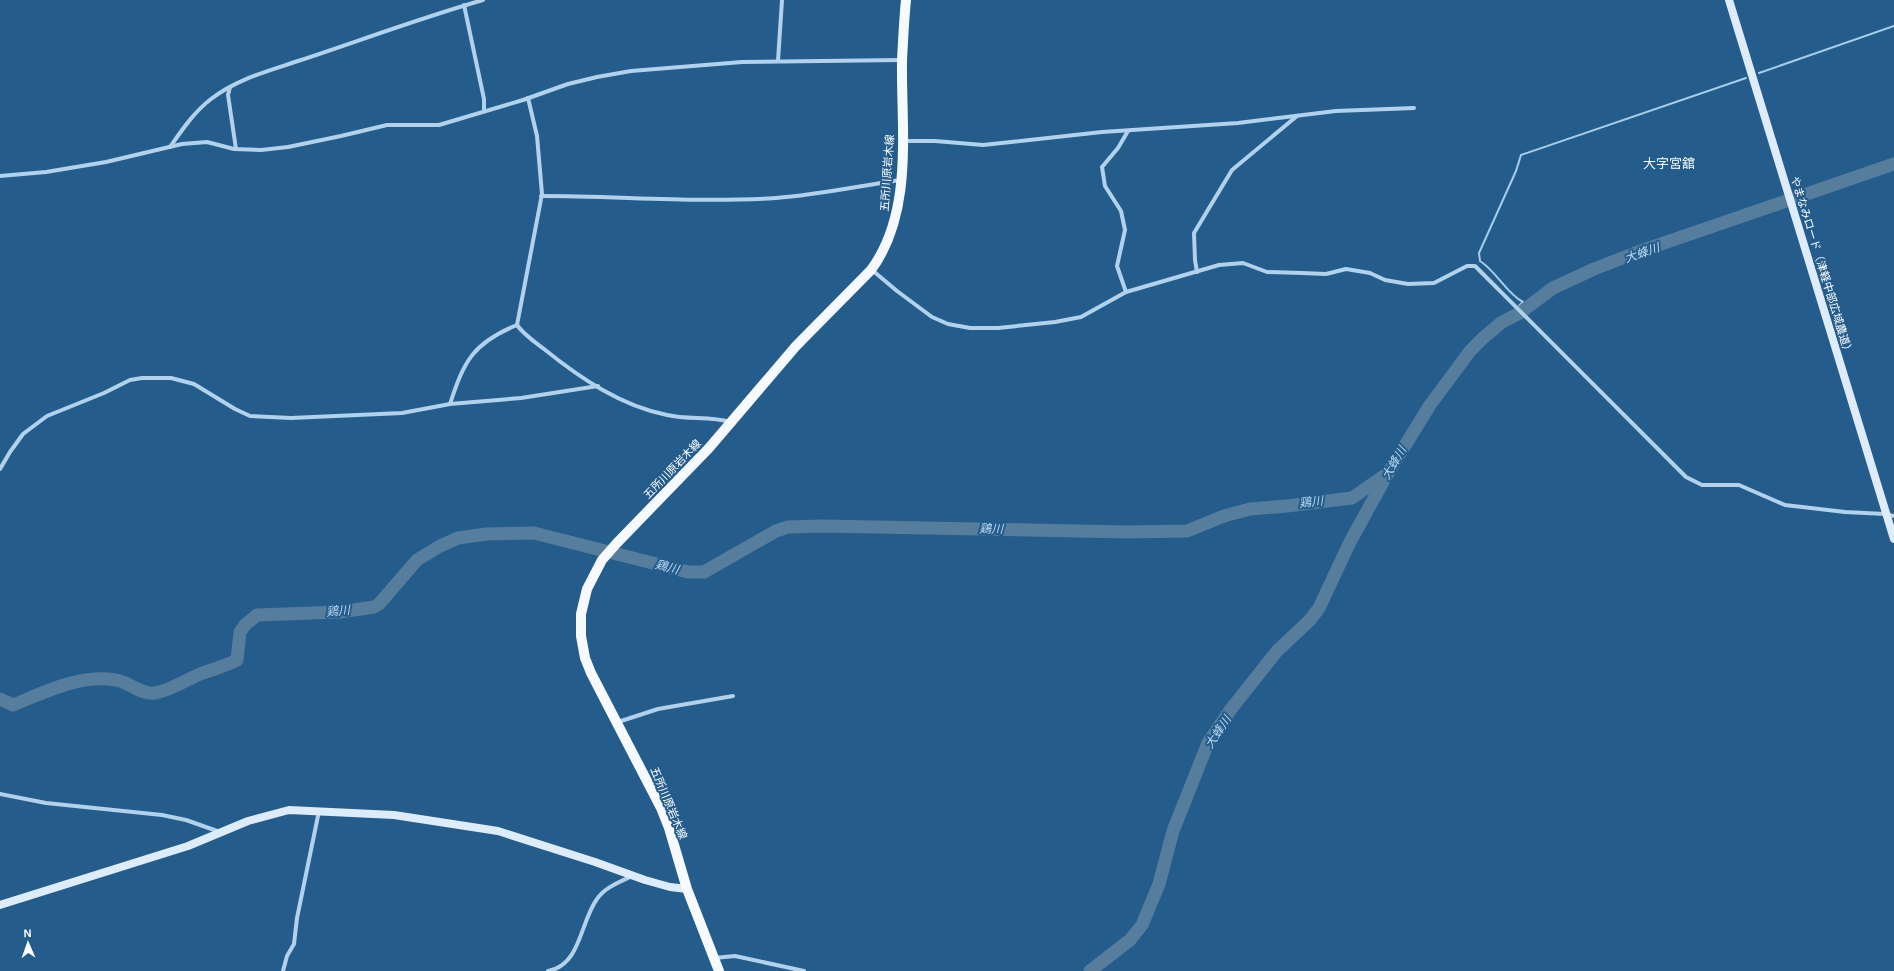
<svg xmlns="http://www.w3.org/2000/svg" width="1894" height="971" viewBox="0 0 1894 971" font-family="Helvetica,'Noto Sans JP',sans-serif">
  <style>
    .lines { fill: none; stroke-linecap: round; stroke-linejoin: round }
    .stream { stroke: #a6cdeb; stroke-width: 2 }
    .river { stroke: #577d9d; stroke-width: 13 }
    .street { stroke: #b2d1eb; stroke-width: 4 }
    .secondary { stroke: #ddecf8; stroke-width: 8 }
    .primary { stroke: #f6fafe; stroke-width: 10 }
    .labels { text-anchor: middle; stroke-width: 4; stroke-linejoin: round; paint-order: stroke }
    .street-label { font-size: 11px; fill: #fff; stroke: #245c8c }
    .water-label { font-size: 12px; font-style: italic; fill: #bedbf2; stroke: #245c8c }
    .quarter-label { font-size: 13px; fill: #fff; stroke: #245c8c }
  </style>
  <rect width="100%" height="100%" fill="#245c8c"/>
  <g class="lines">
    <g class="stream">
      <polyline points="1759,73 1894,26"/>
      <path d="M1502 322 1523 302C1506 293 1497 272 1480 261L1479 253 1516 171 1521 155 1746 78"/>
    </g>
    <g class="river">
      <path d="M0 699 13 705C45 692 80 674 116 680 129 682 141 695 155 693 172 690 186 680 200 674 213 669 226 666 237 660L240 632 245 625 257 615 340 612 374 607 379 604 417 560 440 546 458 538 487 534 534 533 688 572H704L776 531 788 527 822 526 1128 532 1187 531 1224 516 1250 509 1287 506 1352 498 1388 473"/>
      <polyline points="1090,971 1130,940 1142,925 1159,884 1173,831 1208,743 1231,709 1277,651 1310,620 1319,608 1350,542 1388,473 1430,405 1470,351 1483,338 1502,322 1520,313 1553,288 1594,269 1638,252 1894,164"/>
    </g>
    <g class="street">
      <polyline points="464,5 484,99 484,110"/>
      <polyline points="778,61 782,0"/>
      <polyline points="230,87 228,95 236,149"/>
      <polyline points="903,141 935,141 983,145 1102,132 1238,123 1336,111 1414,108"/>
      <path d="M170 147C182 130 194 112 211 99 237 79 268 71 298 61 359 41 420 18 483 0"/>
      <polyline points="0,176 46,172 106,162 182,144 207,142 234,149 261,150 288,147 341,136 387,125 439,125 523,100 568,84 597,77 631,71 742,62 901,60"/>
      <path d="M541 196C620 196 698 203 776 198 817 195 859 186 900 180"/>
      <polyline points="872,270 897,291 932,317 948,324 970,328 998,328 1055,322 1081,317 1126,292 1219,265 1243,263 1267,272 1302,273 1326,274 1346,269 1370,273 1385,280 1408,284 1434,283 1467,266 1475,266 1686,477 1702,485 1739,485 1785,505 1845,512 1885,514 1894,516"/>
      <polyline points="1197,272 1195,260 1194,233 1232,170 1297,116"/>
      <polyline points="1126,292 1117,266 1125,230 1121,211 1105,186 1102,167 1118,148 1128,131"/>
      <path d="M517 325C524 335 535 342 544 349 580 378 621 406 667 415 688 420 710 416 730 422"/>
      <polyline points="517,325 542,194 537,136 528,98"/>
      <path d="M450 404C464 361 473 343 517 325"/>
      <polyline points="0,469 10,452 23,434 47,416 104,393 130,380 142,378 171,378 194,384 235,409 250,416 291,418 402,413 450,404 521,398 598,386"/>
      <polyline points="618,722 658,709 733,696"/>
      <polyline points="0,794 46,803 162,815 186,820 220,832"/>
      <polyline points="714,958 735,956 804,971"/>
      <polyline points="283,971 287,956 294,944 297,918 319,811"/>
      <path d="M548 971C581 965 580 922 597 899 605 887 620 882 632 876"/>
    </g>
    <g class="secondary">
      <polyline points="1729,0 1894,539"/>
      <polyline points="0,905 188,846 248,821 289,810 394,815 498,831 595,862 645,880 670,887 687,889"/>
    </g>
    <path class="primary" d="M719 971 687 889 669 828 661 808 591 673 585 658 581 636V614L587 589 602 560 616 544 709 448 796 346 871 270C914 212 901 129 902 61 903 40 904 20 906 0"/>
  </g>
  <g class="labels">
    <g class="street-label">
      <text transform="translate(887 173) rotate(-86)" y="4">五所川原岩木線</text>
      <text transform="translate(1822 266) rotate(73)" y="4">やまなみロード（津軽中部広域農道）</text>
      <text transform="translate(672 469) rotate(-46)" y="4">五所川原岩木線</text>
      <text transform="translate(669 803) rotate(67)" y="4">五所川原岩木線</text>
    </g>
    <g class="water-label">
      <text transform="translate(1642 253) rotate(-19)" y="4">大蜂川</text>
      <text transform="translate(1394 463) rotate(-59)" y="4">大蜂川</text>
      <text transform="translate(1311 502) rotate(-6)" y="4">鶏川</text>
      <text transform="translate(991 529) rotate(1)" y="4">鶏川</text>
      <text transform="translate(667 567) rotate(14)" y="4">鶏川</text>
      <text transform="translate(338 611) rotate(-5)" y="4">鶏川</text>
      <text transform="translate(1218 732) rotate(-56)" y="4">大蜂川</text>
    </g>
    <g class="quarter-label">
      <text x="1669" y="168">大字宮舘</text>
    </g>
  </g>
  <g transform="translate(28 943) rotate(358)" stroke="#245c8c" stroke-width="3" paint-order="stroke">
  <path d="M0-3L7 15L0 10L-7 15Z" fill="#ffffff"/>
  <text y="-6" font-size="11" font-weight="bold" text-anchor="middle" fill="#ffffff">N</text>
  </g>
</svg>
